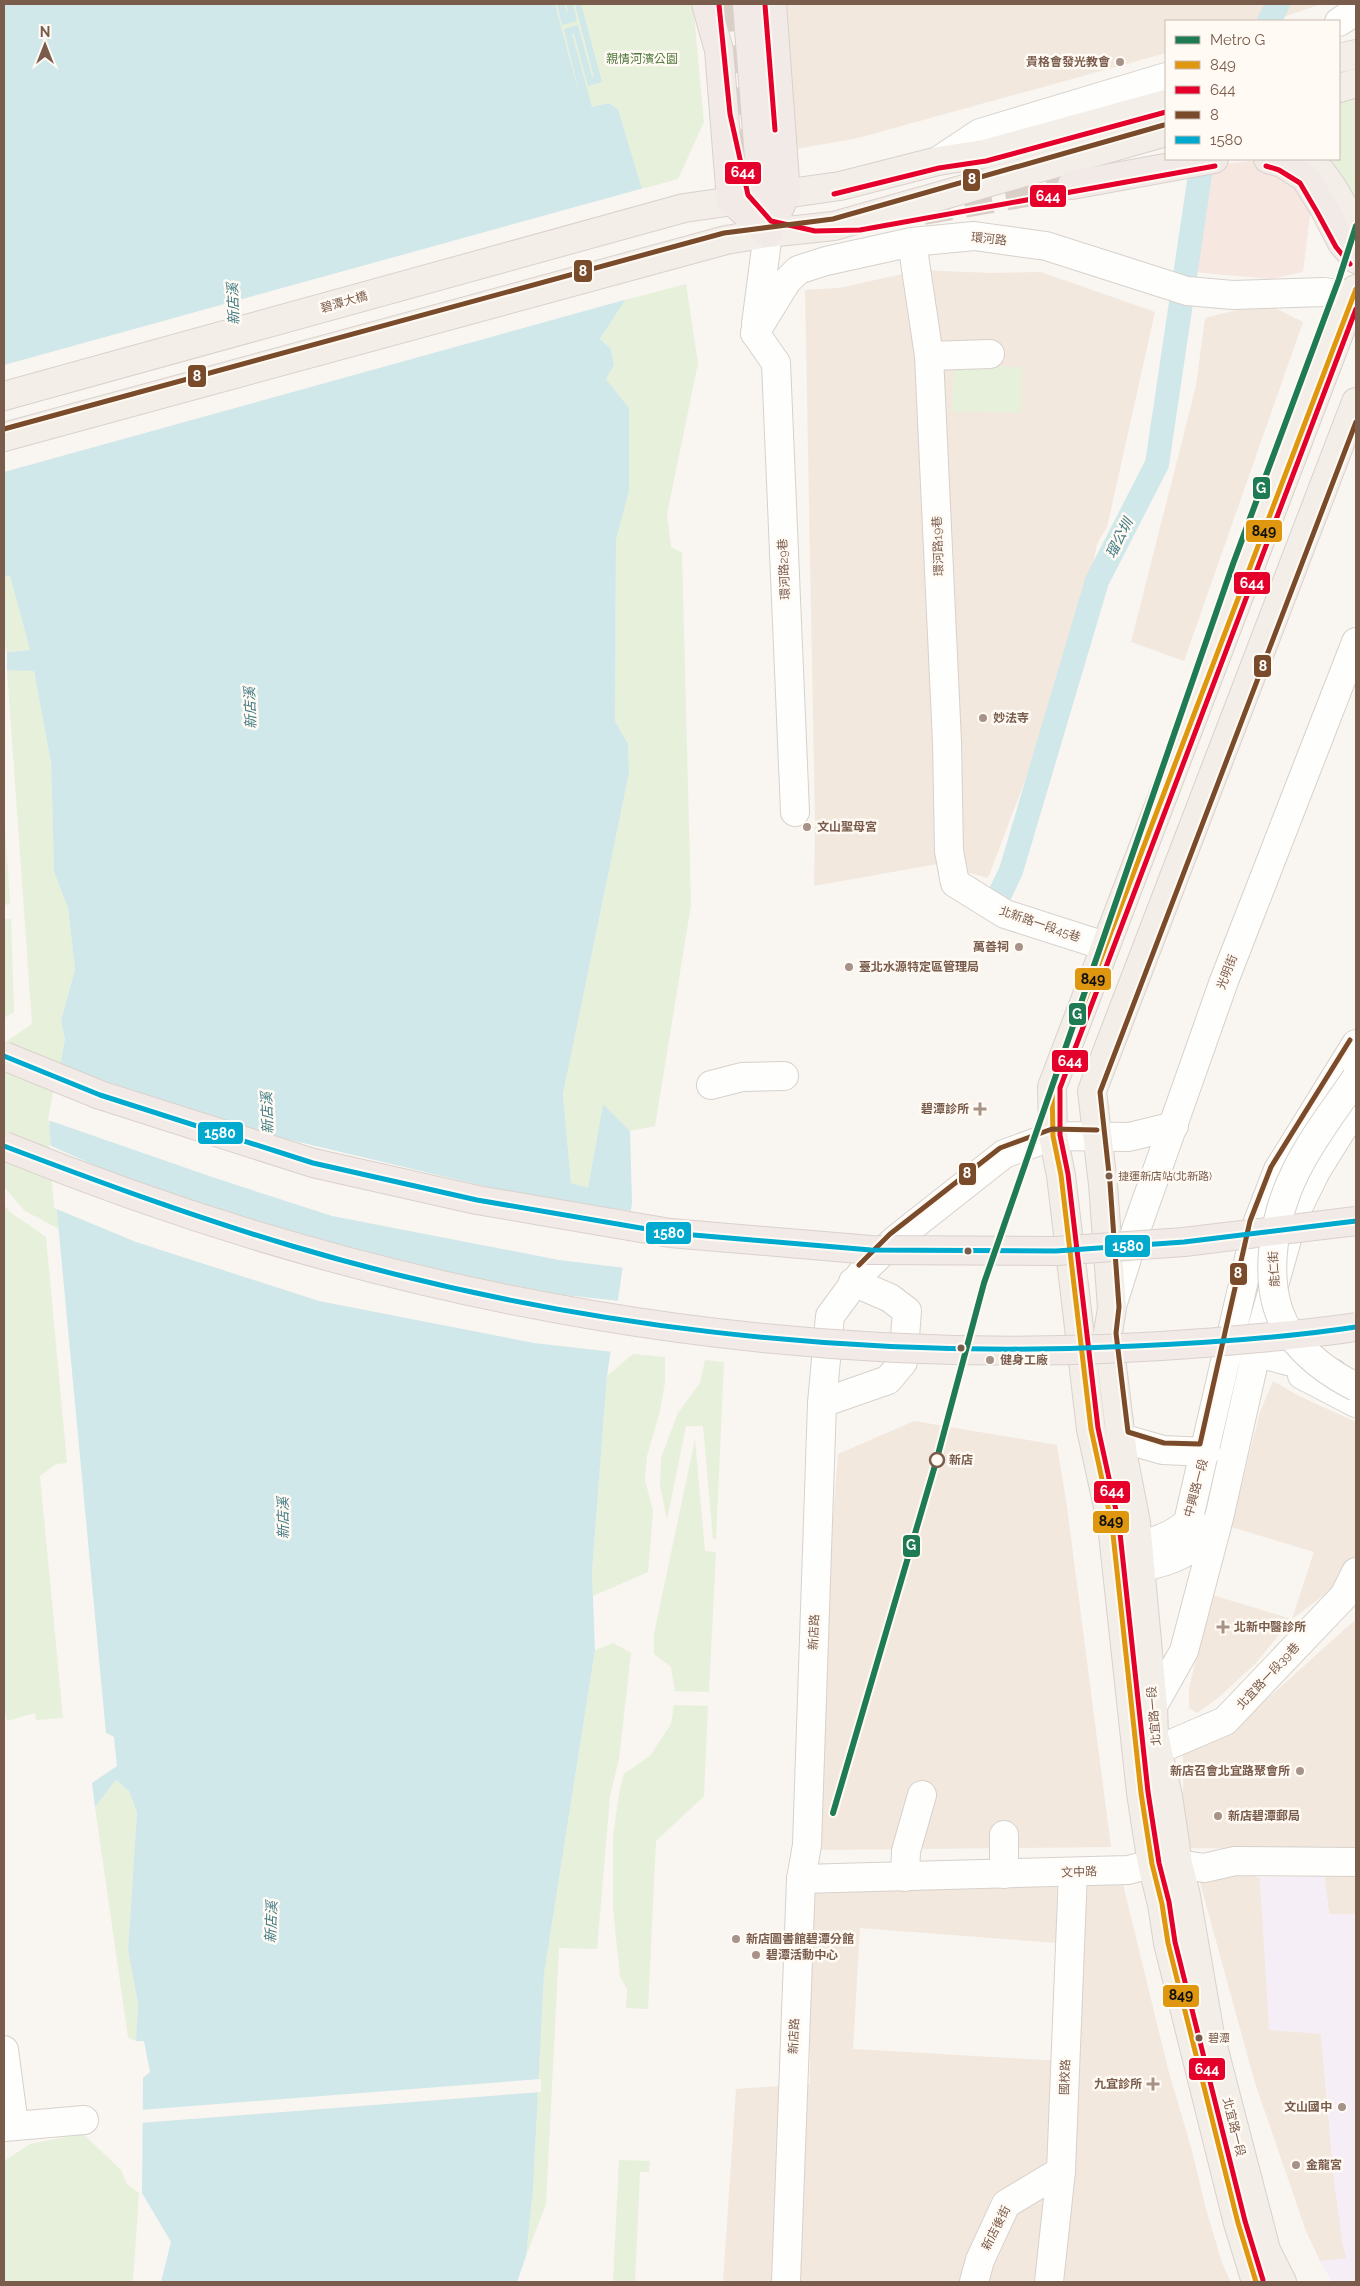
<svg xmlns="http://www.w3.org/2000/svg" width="1360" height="2286" viewBox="0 0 1360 2286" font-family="Raleway,'Noto Sans TC',sans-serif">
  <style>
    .residential { fill: #f2e8de }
    .commercial { fill: #f6e8e1 }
    .education { fill: #f6eef6 }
    .green { fill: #e7f0db }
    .water { fill: #d0e8ea }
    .pier { fill: #f9f5f0 }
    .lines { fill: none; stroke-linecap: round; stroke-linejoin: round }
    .canal { stroke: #d0e8ea; stroke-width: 24 }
    .highway-tunnel { stroke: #d9cfc7; stroke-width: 28; stroke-dasharray: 28 14; stroke-linecap: butt }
    .minor-casing { stroke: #d7d1cb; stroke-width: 30 }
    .major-casing { stroke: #dad1cc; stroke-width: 30 }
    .highway-casing { stroke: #dad1cc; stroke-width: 30 }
    .minor { stroke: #fefefd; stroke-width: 28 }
    .major { stroke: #f3eee8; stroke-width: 28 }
    .highway { stroke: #f2eae7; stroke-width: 28 }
    .minor-bridge-casing { stroke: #d7d1cb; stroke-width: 30; stroke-linecap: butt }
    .highway-bridge-casing { stroke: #dad1cc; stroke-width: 30; stroke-linecap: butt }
    .minor-bridge { stroke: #fefefd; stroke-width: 28 }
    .highway-bridge { stroke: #f2eae7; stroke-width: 28 }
    .bus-1-casing { stroke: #fffaf3; stroke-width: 9 }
    .bus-2-casing { stroke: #fffaf3; stroke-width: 9 }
    .bus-3-casing { stroke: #fffaf3; stroke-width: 9 }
    .bus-4-casing { stroke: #fffaf3; stroke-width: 9 }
    .bus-1 { stroke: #de970f; stroke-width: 5 }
    .bus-2 { stroke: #e4002b; stroke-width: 5 }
    .bus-3 { stroke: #7a4b2a; stroke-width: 5 }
    .bus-4 { stroke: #00a9ce; stroke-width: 5 }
    .metro-1-casing { stroke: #fffaf3; stroke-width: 10 }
    .metro-1 { stroke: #1e7b54; stroke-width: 6 }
    .poi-dot { fill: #a69286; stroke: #fffaf3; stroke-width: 2 }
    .bus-dot { fill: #7a5c4d; stroke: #fffaf3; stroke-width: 2 }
    .stop-dot { fill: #fffaf3; stroke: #7a5c4d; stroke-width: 2.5 }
    .labels { text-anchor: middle; stroke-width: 5; stroke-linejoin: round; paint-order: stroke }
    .bus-label { font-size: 11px; fill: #7a5c4d; stroke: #fffaf3; text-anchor: start }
    .park-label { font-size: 12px; fill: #537a41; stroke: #fffaf3 }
    .poi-label { font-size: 12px; font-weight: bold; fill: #7a5c4d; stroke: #fffaf3; text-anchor: start }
    .street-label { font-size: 12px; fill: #7a5c4d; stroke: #fffaf3 }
    .stop-label { font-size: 12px; font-weight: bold; fill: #7a5c4d; stroke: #fffaf3; text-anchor: start }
    .water-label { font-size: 14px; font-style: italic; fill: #437c86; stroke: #fffaf3 }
    .line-badge { stroke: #fffaf3; stroke-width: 2 }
    .badge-label { font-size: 14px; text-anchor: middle; font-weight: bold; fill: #fff }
    .pale-badge-label { font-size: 14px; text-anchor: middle; font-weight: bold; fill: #111 }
  </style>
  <rect width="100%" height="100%" fill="#f9f5f0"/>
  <g class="residential">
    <polygon points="757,4 1322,4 1271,21 1166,21 1166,53 858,138 763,155"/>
    <polygon points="921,270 990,273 1041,272 1155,312 1107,527 1097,544 1077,644 988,878 937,864 814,886 815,823 805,290 839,288"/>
    <polygon points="1265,303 1303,322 1184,661 1131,642 1196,386 1205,318"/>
    <polygon points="1273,1381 1299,1396 1356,1422 1356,1564 1336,1586 1292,1619 1255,1664 1218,1698 1197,1713 1189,1708 1189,1688 1212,1595 1292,1619 1314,1552 1231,1527 1260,1412"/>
    <polygon points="914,1421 1057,1445 1067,1507 1111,1847 815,1850 830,1556 838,1454"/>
    <polygon points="1356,1619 1356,1850 1183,1848 1183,1745 1225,1729 1256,1709"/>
    <polygon points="1356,1871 1356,1914 1329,1914 1324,1874"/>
    <polygon points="1078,1874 1121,1876 1168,2069 1192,2151 1206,2209 1222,2263 1231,2282 723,2282 736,2089 810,2084 809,1892 1057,1882 1056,1943 860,1928 853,2049 1062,2061"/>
    <polygon points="1246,1874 1260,1878 1263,1924 1321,2034 1334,2180 1343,2246 1347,2259 1320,2261 1306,2231 1255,2083 1199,1879"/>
  </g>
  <polygon class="commercial" points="1261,160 1312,200 1303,272 1271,279 1192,272 1204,166"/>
  <polygon class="education" points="1324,1874 1329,1914 1356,1914 1356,2282 1332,2282 1320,2261 1347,2258 1343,2246 1334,2180 1321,2034 1269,2030 1260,1878"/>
  <g class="green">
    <polygon points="555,4 693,4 704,122 678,179 642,189 618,109 608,103 592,107 588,95 580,97"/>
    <polygon points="1356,98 1356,197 1349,214 1318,159 1339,159 1339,103"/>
    <polygon points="686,284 698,363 667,514 671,547 682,553 691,905 655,1126 630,1131 603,1105 588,1189 571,1183 563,1094 629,773 628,744 615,721 616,540 629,490 629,408 606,379 614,365 611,349 600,339 625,300"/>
    <polygon points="954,365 1022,367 1021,413 952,411"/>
    <polygon points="10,575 30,650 7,652 4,640 4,576"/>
    <polygon points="7,670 34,670 51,763 54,872 68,908 75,969 61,1021 65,1039 49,1127 59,1229 25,1211 4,1187 4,1043 32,1024"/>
    <polygon points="4,811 10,904 4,905"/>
    <polygon points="4,919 11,919 14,1012 4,1018"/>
    <polygon points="4,1205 10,1212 46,1237 67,1463 56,1464 40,1476 63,1718 36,1720 35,1713 7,1721 4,1707"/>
    <polygon points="633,1354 665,1357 665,1382 660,1411 647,1456 645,1480 653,1511 648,1572 593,1596 592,1572 607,1376"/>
    <polygon points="705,1360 724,1362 716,1539 713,1539 703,1426 686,1426 667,1520 660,1485 661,1458 678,1413 700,1383"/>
    <polygon points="695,1439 705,1551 716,1552 709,1692 675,1691 671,1667 654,1654 654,1634"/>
    <polygon points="613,1643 631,1653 619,1759 610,1796 597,1949 559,1948 546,2204 526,2256 533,2190 544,1974 595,1650"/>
    <polygon points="674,1705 708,1706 704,1796 656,1841 648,2009 626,2008 627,1989 620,1976 613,1909 613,1837 619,1793 624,1774 650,1756 671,1724"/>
    <polygon points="116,1780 129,1791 137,1812 128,1950 138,2004 136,2041 128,2037 95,1807"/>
    <polygon points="83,2134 121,2170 127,2184 139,2193 133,2282 4,2282 4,2161 30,2144"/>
    <polygon points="619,2160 650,2161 649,2172 640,2172 635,2282 613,2282"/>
  </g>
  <g class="water">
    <polygon points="6,4 555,4 580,97 564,29 578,25 592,77 594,77 575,4 581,4 602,82 588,86 574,34 572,34 592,107 608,103 618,109 642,189 625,300 600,339 611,349 614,365 606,379 629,408 629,491 616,540 615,721 628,744 629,773 563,1094 571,1183 588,1188 603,1104 630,1131 632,1203 607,1376 592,1572 595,1650 544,1974 533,2190 526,2256 517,2282 161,2282 171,2242 142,2193 143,2078 150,2072 144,2041 136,2041 138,2004 128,1950 137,1812 129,1791 116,1780 95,1807 92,1783 117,1766 114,1737 106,1733 49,1127 65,1039 61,1021 75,969 68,908 54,872 51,763 34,671 7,670 7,652 30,650 10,576 4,576 4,5"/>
    <polygon points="557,4 564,4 567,12 568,11 566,4 573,4 577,21 562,25"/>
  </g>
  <g class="pier">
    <polygon points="644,188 628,299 4,472 4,365"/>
    <polygon points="58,1065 257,1132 538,1199 634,1211 625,1268 559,1260 332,1216 215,1178 48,1120"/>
    <polygon points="49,1145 112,1173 332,1250 564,1295 620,1301 613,1352 534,1343 319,1301 136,1242 54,1208"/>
    <polygon points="541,2079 541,2092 140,2123 140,2110"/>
  </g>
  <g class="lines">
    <g class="canal">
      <polyline points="1269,21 1278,4"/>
      <polyline points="1000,894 1011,871 1097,581 1157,464 1200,175"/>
    </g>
    <g class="highway-tunnel">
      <polyline points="726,4 737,113 748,169 755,192"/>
      <polyline points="923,211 1072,185"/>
    </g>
    <defs>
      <g id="minor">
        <polyline points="1339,22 1356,11"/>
        <polyline points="938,161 980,133 1166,77"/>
        <polyline points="912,242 929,356 947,742 949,851 955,883 1005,914 1105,946"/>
        <polyline points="756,324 768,233"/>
        <polyline points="755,333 787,281 798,270 826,261 912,242 974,236 1046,246 1187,291 1233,295 1324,292 1354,296"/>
        <polyline points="755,333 776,363 795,812"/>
        <polyline points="929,356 990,354"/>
        <polyline points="711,1085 742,1077 784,1076"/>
        <polyline points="1112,1306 1136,1230 1224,981 1356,642"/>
        <polyline points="1239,1348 1333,1373"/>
        <polyline points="1302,1375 1356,1403"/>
        <polyline points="822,1403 888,1380 903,1362 907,1311 890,1298 853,1282"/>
        <polyline points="1121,1438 1163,1450 1206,1452"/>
        <path d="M1115 1549C1141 1545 1168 1541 1188 1522L1257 1224 1278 1170 1356 1044"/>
        <path d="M1118 1572C1156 1565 1193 1559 1215 1524"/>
        <polyline points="1153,1706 1184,1651 1219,1518 1260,1335 1293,1218 1316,1171 1356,1107"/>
        <polyline points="1157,1750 1225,1721 1344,1596 1356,1572"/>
        <polyline points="1004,1835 1004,1874"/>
        <polyline points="905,1877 906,1851 922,1795"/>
        <polyline points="801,1879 1128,1870 1152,1864 1178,1864 1204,1868 1235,1861 1356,1862"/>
        <polyline points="4,2050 14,2125"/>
        <polyline points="4,2127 84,2120"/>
        <polyline points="786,2282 801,1879 807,1845 822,1403 830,1316 864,1270 895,1240 1004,1154 1053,1136 1129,1137 1174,1126"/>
        <polyline points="974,2282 980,2260 1006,2204 1061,2171"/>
        <polyline points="1049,2282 1061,2171 1073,1872"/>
      </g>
      <g id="major">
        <polyline points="1339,58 1356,54"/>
        <polyline points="1339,88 1356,83"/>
        <path d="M1307 159C1327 172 1349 214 1356 236"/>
        <polyline points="4,396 684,208 840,186 938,161 984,154 1166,104"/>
        <polyline points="4,437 726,240 768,233 834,226 1166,132"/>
        <polyline points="1256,2282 1238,2223 1168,1943 1162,1904 1152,1864 1141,1793 1112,1525 1091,1429 1061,1175 1053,1136 1052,1087 1356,289"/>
        <polyline points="1282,2282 1266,2250 1210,2035 1186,1896 1178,1864 1168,1796 1154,1735 1153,1706 1136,1523 1123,1456 1108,1333 1112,1308 1103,1184 1092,1091 1356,402"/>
      </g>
      <g id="highway">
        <polyline points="706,4 719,50 731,200 768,233"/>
        <polyline points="747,4 762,196 768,233"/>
        <polyline points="1268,159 1282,163 1305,178 1324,208 1342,243 1356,259"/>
        <polyline points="1072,185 1214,159"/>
        <polyline points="768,233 786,194 772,4"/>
      </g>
    </defs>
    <use href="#minor" class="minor-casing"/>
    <use href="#major" class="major-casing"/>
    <use href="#highway" class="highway-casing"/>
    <use href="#minor" class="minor"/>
    <use href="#major" class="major"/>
    <use href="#highway" class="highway"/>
    <defs>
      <path id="minor-bridge" d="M1356 1078C1336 1108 1312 1138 1296 1171 1273 1217 1259 1290 1291 1335 1307 1357 1332 1375 1356 1387"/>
      <g id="highway-bridge">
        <polyline points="4,1056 100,1095 313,1163 477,1200 670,1233 871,1250 1056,1251 1184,1242 1356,1221"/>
        <path d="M4 1146C384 1301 794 1376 1204 1343 1255 1338 1306 1335 1356 1327"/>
      </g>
    </defs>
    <use href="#minor-bridge" class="minor-bridge-casing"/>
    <use href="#highway-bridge" class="highway-bridge-casing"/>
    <use href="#minor-bridge" class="minor-bridge"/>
    <use href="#highway-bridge" class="highway-bridge"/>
    <defs>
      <polyline id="bus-1" points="1256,2282 1238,2223 1168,1943 1162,1904 1152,1864 1141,1793 1112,1525 1091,1429 1061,1175 1053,1136 1052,1087 1356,289"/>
      <g id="bus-2">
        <polyline points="719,5 730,114 748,195 771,221 815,231 860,230 1215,166"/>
        <polyline points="765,5 775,130"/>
        <polyline points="1266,166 1279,170 1300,183 1317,212 1336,247 1350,264"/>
        <polyline points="834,194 939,168 986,161 1166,112"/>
        <polyline points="1263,2280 1245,2221 1175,1942 1169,1902 1159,1863 1148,1792 1119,1524 1098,1428 1068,1174 1060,1135 1060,1088 1356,309"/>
      </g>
      <g id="bus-3">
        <polyline points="4,429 724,233 833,219 1164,125"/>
        <polyline points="1350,1040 1271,1167 1250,1221 1200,1444 1164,1443 1128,1432 1116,1333 1119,1307 1110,1183 1100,1092 1356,422"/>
        <polyline points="859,1265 890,1234 1000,1148 1052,1129 1097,1130"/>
      </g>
      <g id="bus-4">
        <polyline points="4,1056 100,1095 313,1163 477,1200 670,1233 871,1250 1056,1251 1184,1242 1356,1221"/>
        <path d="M4 1146C99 1182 194 1217 292 1246 564 1327 852 1360 1135 1346 1209 1343 1283 1338 1356 1327"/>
      </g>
    </defs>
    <use href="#bus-1" class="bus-1-casing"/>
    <use href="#bus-2" class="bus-2-casing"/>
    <use href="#bus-3" class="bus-3-casing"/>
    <use href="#bus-4" class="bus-4-casing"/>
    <use href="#bus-1" class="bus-1"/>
    <use href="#bus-2" class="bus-2"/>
    <use href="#bus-3" class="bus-3"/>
    <use href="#bus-4" class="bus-4"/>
    <defs>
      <polyline id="metro-1" points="833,1813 936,1462 984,1283 1233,564 1339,279 1356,226"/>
    </defs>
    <use href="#metro-1" class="metro-1-casing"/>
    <use href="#metro-1" class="metro-1"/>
  </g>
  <g class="poi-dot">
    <circle cx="1120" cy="62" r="5"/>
    <circle cx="983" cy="718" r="5"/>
    <circle cx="807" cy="827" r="5"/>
    <circle cx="1019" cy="947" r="5"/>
    <circle cx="849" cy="967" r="5"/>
    <path d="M977.5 1101.5h5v5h5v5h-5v5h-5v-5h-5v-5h5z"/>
    <circle cx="990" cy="1360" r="5"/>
    <path d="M1220.5 1619.5h5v5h5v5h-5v5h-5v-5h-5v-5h5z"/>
    <circle cx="1300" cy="1771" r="5"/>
    <circle cx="1218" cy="1816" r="5"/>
    <circle cx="736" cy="1939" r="5"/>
    <circle cx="756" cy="1955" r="5"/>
    <path d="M1150.5 2076.5h5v5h5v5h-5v5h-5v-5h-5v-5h5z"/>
    <circle cx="1342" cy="2107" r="5"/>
    <circle cx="1296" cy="2165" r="5"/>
  </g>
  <g class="bus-dot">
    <circle cx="1109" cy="1176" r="4.5"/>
    <circle cx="968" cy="1251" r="4.5"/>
    <circle cx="961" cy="1348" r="4.5"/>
    <circle cx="1199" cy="2038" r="4.5"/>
  </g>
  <circle class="stop-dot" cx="937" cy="1460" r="7"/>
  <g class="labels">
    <g class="bus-label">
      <text x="1118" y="1180">捷運新店站(北新路)</text>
      <text x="1208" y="2042">碧潭</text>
    </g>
    <g class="park-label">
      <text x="642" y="63">親情河濱公園</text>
    </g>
    <g class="poi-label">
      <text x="1110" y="66" text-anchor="end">貴格會發光教會</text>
      <text x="993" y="722">妙法寺</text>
      <text x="817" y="831">文山聖母宮</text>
      <text x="1009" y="951" text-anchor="end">萬善祠</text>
      <text x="859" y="971">臺北水源特定區管理局</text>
      <text x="969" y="1113" text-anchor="end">碧潭診所</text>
      <text x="1000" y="1364">健身工廠</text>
      <text x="1234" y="1631">北新中醫診所</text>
      <text x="1290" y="1775" text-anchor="end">新店召會北宜路聚會所</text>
      <text x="1228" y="1820">新店碧潭郵局</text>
      <text x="746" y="1943">新店圖書館碧潭分館</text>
      <text x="766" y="1959">碧潭活動中心</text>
      <text x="1142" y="2088" text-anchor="end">九宜診所</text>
      <text x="1332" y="2111" text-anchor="end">文山國中</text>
      <text x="1306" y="2169">金龍宮</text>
    </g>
    <g class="street-label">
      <text transform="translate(989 239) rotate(6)" y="4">環河路</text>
      <text transform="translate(344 302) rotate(-16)" y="4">碧潭大橋</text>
      <text transform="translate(938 546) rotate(-92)" y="4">環河路19巷</text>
      <text transform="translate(784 569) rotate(-93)" y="4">環河路29巷</text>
      <text transform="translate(1040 924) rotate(19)" y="4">北新路一段45巷</text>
      <text transform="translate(1227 972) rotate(-69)" y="4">光明街</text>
      <text transform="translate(1274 1269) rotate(-93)" y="4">能仁街</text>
      <text transform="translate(1196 1488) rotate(-75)" y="4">中興路一段</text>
      <text transform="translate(814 1632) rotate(-88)" y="4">新店路</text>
      <text transform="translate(1268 1676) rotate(-47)" y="4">北宜路一段39巷</text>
      <text transform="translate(1154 1716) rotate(-95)" y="4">北宜路一段</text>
      <text transform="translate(1079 1872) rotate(-2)" y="4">文中路</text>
      <text transform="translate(794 2036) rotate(-88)" y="4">新店路</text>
      <text transform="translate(1065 2077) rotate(-88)" y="4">國校路</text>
      <text transform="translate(1234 2127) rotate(76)" y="4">北宜路一段</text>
      <text transform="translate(996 2228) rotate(-63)" y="4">新店後街</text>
    </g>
    <g class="stop-label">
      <text x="949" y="1464">新店</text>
    </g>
    <g class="water-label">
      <text transform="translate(233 304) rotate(-92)" y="5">新店溪</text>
      <text transform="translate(1119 538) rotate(-63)" y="5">瑠公圳</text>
      <text transform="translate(250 708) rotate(-92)" y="5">新店溪</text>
      <text transform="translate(267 1113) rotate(-92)" y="5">新店溪</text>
      <text transform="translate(283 1518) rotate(-91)" y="5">新店溪</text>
      <text transform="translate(271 1922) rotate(-88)" y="5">新店溪</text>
    </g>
  </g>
  <g class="line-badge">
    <rect x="724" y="161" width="38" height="24" rx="5" fill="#e4002b"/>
    <rect x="962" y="168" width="19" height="24" rx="5" fill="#7a4b2a"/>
    <rect x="1029" y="184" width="38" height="24" rx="5" fill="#e4002b"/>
    <rect x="573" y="259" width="20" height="24" rx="5" fill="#7a4b2a"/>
    <rect x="187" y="364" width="20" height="24" rx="5" fill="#7a4b2a"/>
    <rect x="1252" y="476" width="19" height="24" rx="5" fill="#1e7b54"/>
    <rect x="1245" y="519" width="38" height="24" rx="5" fill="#de970f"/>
    <rect x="1233" y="571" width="38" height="24" rx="5" fill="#e4002b"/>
    <rect x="1253" y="654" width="19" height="24" rx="5" fill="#7a4b2a"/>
    <rect x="1074" y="967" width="38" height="24" rx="5" fill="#de970f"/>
    <rect x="1068" y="1002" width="19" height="24" rx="5" fill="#1e7b54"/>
    <rect x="1051" y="1049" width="38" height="24" rx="5" fill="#e4002b"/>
    <rect x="197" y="1121" width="47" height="24" rx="5" fill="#00a9ce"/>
    <rect x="958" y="1162" width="19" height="24" rx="5" fill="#7a4b2a"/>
    <rect x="645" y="1221" width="47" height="24" rx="5" fill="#00a9ce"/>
    <rect x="1104" y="1234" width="47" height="24" rx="5" fill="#00a9ce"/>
    <rect x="1229" y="1262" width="19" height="24" rx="5" fill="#7a4b2a"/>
    <rect x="1093" y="1480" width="38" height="24" rx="5" fill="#e4002b"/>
    <rect x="1092" y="1510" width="38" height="24" rx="5" fill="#de970f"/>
    <rect x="902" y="1534" width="19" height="24" rx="5" fill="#1e7b54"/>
    <rect x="1162" y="1984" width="38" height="24" rx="5" fill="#de970f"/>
    <rect x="1188" y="2057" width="38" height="24" rx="5" fill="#e4002b"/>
  </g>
  <g class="badge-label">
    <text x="743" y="177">644</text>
    <text x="972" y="184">8</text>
    <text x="1048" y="201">644</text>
    <text x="583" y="276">8</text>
    <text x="197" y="381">8</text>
    <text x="1261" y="493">G</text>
    <text x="1252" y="588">644</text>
    <text x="1263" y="671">8</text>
    <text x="1077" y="1019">G</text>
    <text x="1070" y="1066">644</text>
    <text x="220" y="1138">1580</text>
    <text x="967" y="1178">8</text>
    <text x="669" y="1238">1580</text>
    <text x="1128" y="1251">1580</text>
    <text x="1238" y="1278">8</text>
    <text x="1112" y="1496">644</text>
    <text x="911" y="1550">G</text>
    <text x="1207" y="2074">644</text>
  </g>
  <g class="pale-badge-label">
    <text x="1264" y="536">849</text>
    <text x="1093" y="984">849</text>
    <text x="1111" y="1526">849</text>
    <text x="1181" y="2000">849</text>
  </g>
  <rect width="1360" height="2286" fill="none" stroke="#7a5c4d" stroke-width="10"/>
  <rect x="1165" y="20" width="175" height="140" fill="#fffaf3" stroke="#cabbb1"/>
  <rect x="1175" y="36" width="25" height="8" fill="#1e7b54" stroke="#cabbb1"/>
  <text x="1210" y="45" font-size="15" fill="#7a5c4d">Metro G</text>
  <rect x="1175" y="61" width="25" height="8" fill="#de970f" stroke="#cabbb1"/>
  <text x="1210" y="70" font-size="15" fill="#7a5c4d">849</text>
  <rect x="1175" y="86" width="25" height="8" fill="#e4002b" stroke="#cabbb1"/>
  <text x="1210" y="95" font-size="15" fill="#7a5c4d">644</text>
  <rect x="1175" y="111" width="25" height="8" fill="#7a4b2a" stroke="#cabbb1"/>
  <text x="1210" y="120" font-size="15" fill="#7a5c4d">8</text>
  <rect x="1175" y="136" width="25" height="8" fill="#00a9ce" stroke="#cabbb1"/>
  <text x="1210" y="145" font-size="15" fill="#7a5c4d">1580</text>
  <g transform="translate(45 45)" stroke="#fffaf3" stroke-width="4" paint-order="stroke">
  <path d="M0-4L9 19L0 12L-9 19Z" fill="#7a5c4d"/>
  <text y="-8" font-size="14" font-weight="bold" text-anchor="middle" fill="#7a5c4d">N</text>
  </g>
</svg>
